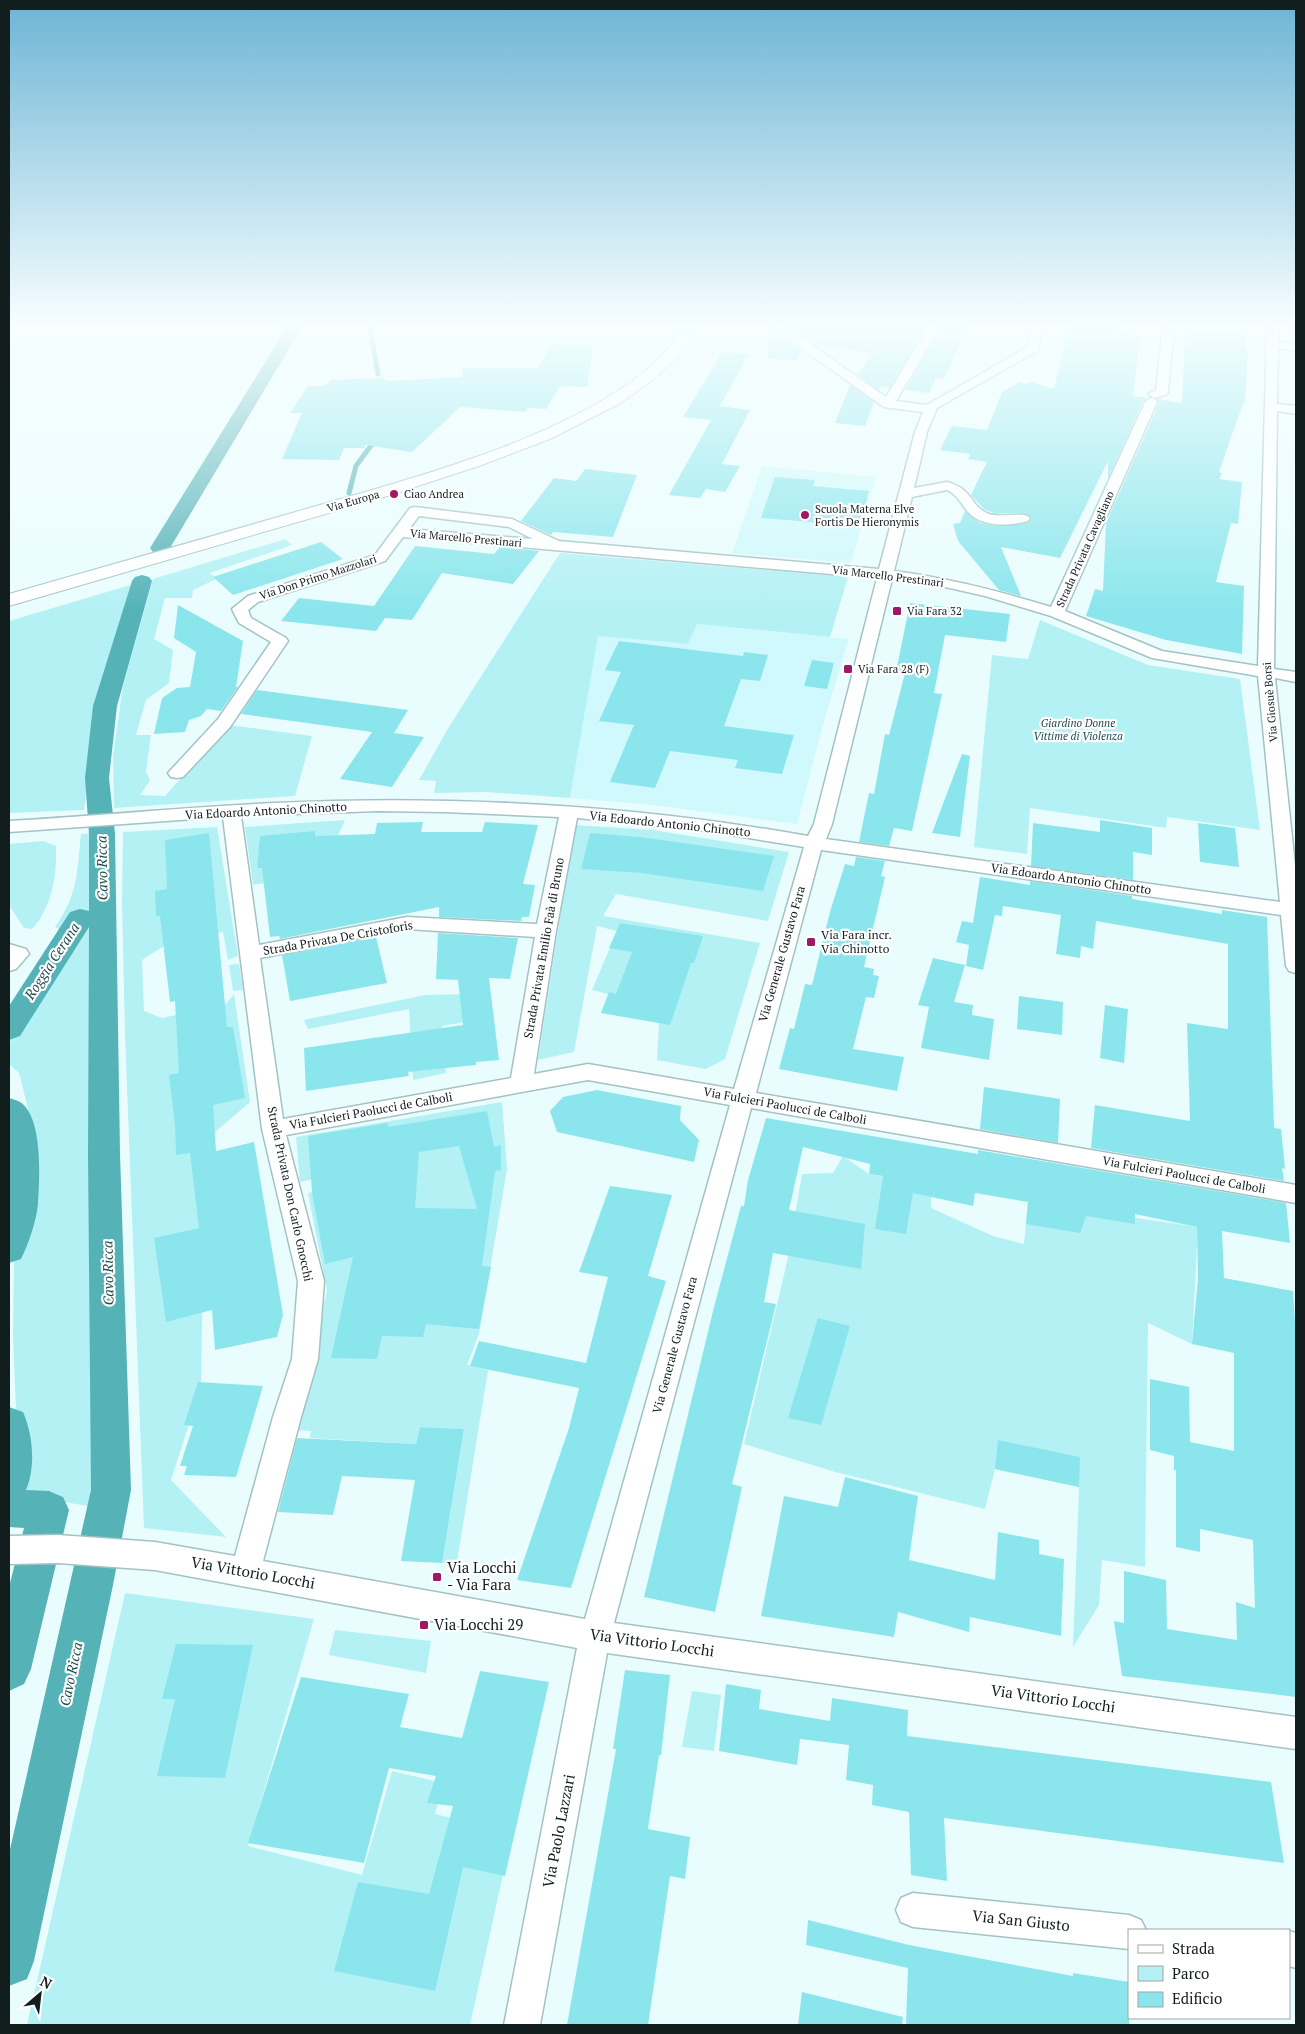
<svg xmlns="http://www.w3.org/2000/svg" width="1305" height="2034" viewBox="0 0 1305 2034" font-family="'PT Serif',serif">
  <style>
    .built { fill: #cff9fc }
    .green { fill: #b4f1f5 }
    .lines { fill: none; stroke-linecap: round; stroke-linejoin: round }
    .stream { stroke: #55b3b8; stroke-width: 5 }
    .canal { fill: #55b3b8; fill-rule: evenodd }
    .building { fill: #8ae6ec; fill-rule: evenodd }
    .street-casing { stroke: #a3c2c3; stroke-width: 3 }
    .secondary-casing { stroke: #a3c2c3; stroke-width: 2 }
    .street { fill: #fff; fill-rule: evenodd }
    .secondary { fill: #fff; fill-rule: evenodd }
    .poi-dot { fill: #9e1868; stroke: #fff; stroke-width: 2 }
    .labels { text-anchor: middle; stroke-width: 4.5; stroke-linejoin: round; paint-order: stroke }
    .far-poi-label { font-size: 11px; fill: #121d1e; stroke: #fff; text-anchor: start }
    .far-street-label { font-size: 11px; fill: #121d1e; stroke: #fff }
    .far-park-label { font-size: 11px; font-style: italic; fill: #214b4e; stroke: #fff }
    .street-label { font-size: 12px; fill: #121d1e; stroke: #fff }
    .poi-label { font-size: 12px; fill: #121d1e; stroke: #fff; text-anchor: start }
    .water-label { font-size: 14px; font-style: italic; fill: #214c4e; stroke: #fff }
    .near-poi-label { font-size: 15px; fill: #121d1e; stroke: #fff; text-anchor: start }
    .near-street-label { font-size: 15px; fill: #121d1e; stroke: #fff }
  </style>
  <rect width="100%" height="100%" fill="#eafdfe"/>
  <g class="built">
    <polygon points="762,466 876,477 851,563 732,553"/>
    <polygon points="696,624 849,639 824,721 797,824 653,805 570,798 598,636 687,644"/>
  </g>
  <g class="green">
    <polygon points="285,539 292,545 210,573 216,579 193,590 192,598 165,598 154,639 173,650 169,683 146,700 136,735 151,735 146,772 150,781 140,795 165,796 229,725 312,736 295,796 114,808 113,756 123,686 153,579"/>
    <polygon points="560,553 848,577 830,637 697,624 688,644 598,636 570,798 485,792 434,793 436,781 419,780 450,725"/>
    <polygon points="134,584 109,659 94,725 84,810 9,813 9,621"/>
    <polygon points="1040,620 1148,665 1240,679 1260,830 1167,817 1166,828 1030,808 1027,854 974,847 992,655 1028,659"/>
    <polygon points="345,820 334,845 277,881 253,885 245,827"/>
    <polygon points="574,825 653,830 789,852 768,921 616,894 603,916 760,943 725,1059 706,1069 657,1060 660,1007 592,990 617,931 597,926 574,1052 538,1060"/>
    <polygon points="217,827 238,956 228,960 223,932 172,941 142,960 144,1011 162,1018 226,1004 234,994 250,1102 201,1144 203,1264 201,1387 171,1480 226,1537 144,1528 125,1035 122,903 123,832"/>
    <path d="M93 833 90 915 91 1317 94 1507 58 1501H14L18 1458 13 1338 14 1250 27 1204 36 1141 19 1073 9 1064V1045L12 1037 58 968 76 936 55 927C78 894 77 873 81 834Z"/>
    <path d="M43 841 56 846C57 874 52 908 32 929L24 928 9 905V844Z"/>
    <polygon points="239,964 243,990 233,991 229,965"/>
    <polygon points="471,994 476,1020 442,1026 446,1073 413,1080 409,1009 308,1029 304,1020 425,995"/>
    <polygon points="502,1102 507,1169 479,1334 467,1365 488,1370 457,1562 442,1563 464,1429 420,1427 416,1444 310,1438 311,1431 294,1430 327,1291 308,1193 378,1180 397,1161 300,1182 296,1137"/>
    <polygon points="843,1156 869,1174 931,1185 931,1208 993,1236 1024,1244 1028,1202 1198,1227 1192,1344 1148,1323 1145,1567 1102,1560 1099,1605 1073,1647 1079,1487 995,1469 985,1509 835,1472 744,1444 787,1262 802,1174 833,1173"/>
    <polygon points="125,1593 314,1619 248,1846 362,1875 392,1771 443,1783 435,1814 464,1821 504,1870 470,2025 27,2025"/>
    <polygon points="335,1630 431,1641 426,1673 329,1655"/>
    <polygon points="692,1691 721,1695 714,1751 682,1747"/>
  </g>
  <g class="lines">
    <g class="stream">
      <polyline points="370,327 378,374"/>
      <polyline points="349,493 356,466 378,436"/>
    </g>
    <g class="canal">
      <polygon points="287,327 302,327 170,548 167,552 160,554 153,552 150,548"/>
      <polygon points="142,575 149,577 152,581 117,706 109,778 115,834 120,1154 131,1490 113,1585 34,1961 27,1979 9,1986 9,1854 91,1490 88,1154 89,927 20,1036 9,1040 9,1006 70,912 80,909 89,911 89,834 85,778 93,706 132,581 135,577"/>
      <path d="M9 1098C12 1099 17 1100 20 1102 43 1116 40 1180 38 1204 36 1222 29 1243 21 1259L9 1263Z"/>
      <path d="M9 1407 23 1412C33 1435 36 1466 26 1490L49 1491 63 1497 69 1510 31 1669 24 1684 9 1691V1587L24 1528 9 1527Z"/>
    </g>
  </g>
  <g class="building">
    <polygon points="769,327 775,327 776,333 801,350 796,361 767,358"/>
    <polygon points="790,327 927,327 890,388 880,386 879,390 857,374 874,353 817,346"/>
    <polygon points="942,327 968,327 944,379 936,378 929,393 905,390"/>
    <polygon points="1069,327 1116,327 1115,334 1140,336 1133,396 1148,398 1143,401 1108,479 1108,461 1060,558 1001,547 1021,596 999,590 958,541 953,524 960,523 965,511 980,523 996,526 1028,523 1032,518 1023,513 994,513 984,509 971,495 987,462 968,459 970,454 940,450 952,426 987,430 1002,392 1020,382 1027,384 1031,382 1054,389"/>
    <polygon points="1185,328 1246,334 1245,349 1248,350 1245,403 1243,403 1219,472 1222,473 1219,479 1242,482 1238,524 1231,523 1216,582 1244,586 1242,654 1166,640 1086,616 1095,589 1103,591 1106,523 1159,403 1157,399 1182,403"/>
    <polygon points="552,344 593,347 587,387 560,386 546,409 528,408 526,412 460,407 412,452 365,445 364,448 344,448 339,460 282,459 302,413 290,413 308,386 324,386 331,380 382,378 388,381 461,377 463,368 537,368"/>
    <polygon points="722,352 749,354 720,406 750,410 722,464 740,466 725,492 706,489 700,498 669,495 711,420 683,417"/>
    <polygon points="850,385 874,402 865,426 835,423"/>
    <polygon points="585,469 637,475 613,537 553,532 551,535 521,521 554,478 576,481"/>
    <polygon points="775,477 815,480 813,486 869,491 860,526 761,518"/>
    <polygon points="321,542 343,559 233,595 213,577"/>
    <polygon points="415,546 494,554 500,547 539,551 513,584 442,573 412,620 385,618 376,631 281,621 299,598 374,606"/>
    <polygon points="910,603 1010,614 1006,642 945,635 934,693 942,694 912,831 894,828 889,846 859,842 869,793 874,794 885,734 889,735 905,673 896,672"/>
    <polygon points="178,605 243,641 236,687 238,687 221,711 207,709 201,716 189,720 185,732 154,734 162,698 177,688 190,687 196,652 174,638"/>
    <polygon points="619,641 743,656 744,652 768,655 760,681 741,679 724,726 794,735 782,774 735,768 738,760 670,751 655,788 610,782 634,725 599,721 621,672 605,670"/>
    <polygon points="812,660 834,663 827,689 804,686"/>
    <polygon points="257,690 408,710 394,733 424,737 392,787 340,779 372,732 241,714"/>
    <polygon points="962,754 970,756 960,837 932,833"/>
    <polygon points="1100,820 1152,828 1152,855 1133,852 1133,880 1031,866 1033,823 1100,832"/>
    <polygon points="423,822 421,832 482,832 485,822 538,825 523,884 535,885 529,917 522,917 521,921 439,917 439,907 280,939 279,936 270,937 262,868 257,868 260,836 315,831 315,836 375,834 377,823"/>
    <polygon points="1198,823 1235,828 1239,867 1200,862"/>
    <polygon points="209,833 227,1027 233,1027 245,1098 213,1105 216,1151 254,1142 283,1315 277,1337 215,1350 212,1310 166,1322 154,1238 199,1228 190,1153 176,1155 175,1125 169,1075 179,1073 175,1001 170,1002 160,916 156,916 155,891 167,889 165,840"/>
    <polygon points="590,833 640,837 774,856 763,891 642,873 581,869"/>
    <polygon points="856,857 885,861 881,876 885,877 864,967 874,969 873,975 879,976 874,998 866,997 853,1049 904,1057 897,1091 779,1069 790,1028 794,1029 805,984 812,985 830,912 845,864 854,866"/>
    <polygon points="980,877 1030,885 1030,881 1132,896 1132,899 1222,914 1222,910 1267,917 1274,1128 1281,1129 1285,1169 1282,1168 1284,1181 1091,1148 1095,1105 1190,1121 1187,1023 1228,1029 1228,944 1096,921 1093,949 1081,946 1080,958 1056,954 1061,915 1003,906 1002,916 995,915 983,970 966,966 969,945 956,942 962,921 973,923"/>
    <polygon points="620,923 703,936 694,963 691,963 670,1025 601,1013 609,992 616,994 632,952 609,948"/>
    <polygon points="438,933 518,938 510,979 489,978 499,1060 476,1062 476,1065 408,1072 409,1076 306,1091 304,1048 463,1025 458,980 436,979"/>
    <polygon points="376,937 387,983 290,1001 282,955"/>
    <polygon points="933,958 965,965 954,1002 973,1005 972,1015 994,1019 989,1060 921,1048 929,1007 918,1005"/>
    <polygon points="1019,996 1063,1002 1062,1035 1017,1029"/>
    <polygon points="1105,1005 1128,1009 1124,1063 1100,1058"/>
    <polygon points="984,1087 1060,1099 1058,1143 980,1129"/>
    <polygon points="597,1090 681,1106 680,1120 699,1140 694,1162 557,1132 550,1111 563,1097"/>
    <path d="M487 1111 494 1147 501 1145V1170L495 1171 482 1266 491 1267 479 1329 426 1324 423 1337 382 1336 377 1359 331 1358 353 1257 325 1264 312 1192 308 1136 388 1123V1127ZM459 1146 477 1209 415 1208 419 1152Z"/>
    <polygon points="766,1118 978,1154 978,1150 1286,1203 1290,1243 1222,1231 1224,1278 1293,1291 1296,1338 1296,1697 1122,1676 1114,1621 1124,1623 1124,1571 1166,1580 1167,1629 1237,1640 1236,1602 1255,1608 1253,1540 1200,1529 1200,1552 1176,1547 1176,1470 1174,1470 1174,1456 1150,1450 1150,1379 1189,1387 1190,1442 1234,1451 1234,1353 1192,1344 1198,1278 1197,1227 1135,1214 1135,1224 1086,1216 1080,1233 1026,1224 1028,1202 975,1193 973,1206 913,1193 906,1234 875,1229 883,1176 869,1174 870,1164 803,1147 789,1210 865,1224 861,1269 773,1253 764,1302 776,1304 732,1484 742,1487 715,1612 644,1597 714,1307 741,1206 744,1206 748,1180"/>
    <polygon points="610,1186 672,1195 648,1276 666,1281 571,1588 517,1580 569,1428 579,1388 470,1366 479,1341 586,1363 608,1277 579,1272"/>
    <polygon points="818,1318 850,1326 821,1425 788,1418"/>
    <polygon points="198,1382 263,1386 236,1477 184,1475 187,1466 180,1466 193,1426 184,1425"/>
    <polygon points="420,1427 464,1429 442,1563 401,1561 415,1480 342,1476 333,1515 278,1512 297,1438 416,1444"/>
    <polygon points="998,1440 1080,1457 1079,1487 995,1469"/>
    <polygon points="845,1477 918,1496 909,1560 995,1580 998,1532 1039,1540 1039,1554 1064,1559 1061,1636 970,1617 969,1632 898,1612 894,1637 761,1616 784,1496 838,1507"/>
    <polygon points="176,1644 253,1645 225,1778 157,1776 175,1699 162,1699"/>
    <polygon points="625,1670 670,1675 661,1755 659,1755 648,1829 690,1837 685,1879 670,1876 648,2025 567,2025 616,1749 613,1749"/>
    <polygon points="480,1671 549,1682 505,1876 463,1867 435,1991 334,1971 358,1882 429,1894 453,1806 427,1803 436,1776 389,1768 364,1863 248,1843 301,1677 409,1694 400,1727 462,1738"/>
    <polygon points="726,1684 761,1690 759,1709 830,1721 832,1698 908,1710 907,1736 1271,1782 1284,1863 944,1818 947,1881 911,1875 909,1812 872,1805 873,1785 846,1780 849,1745 800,1739 797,1765 719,1751"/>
    <polygon points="808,1920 909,1945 1073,1976 1073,1973 1129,1982 1129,2025 906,2025 908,1968 806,1945"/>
    <polygon points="802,1992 903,2017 902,2025 798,2025"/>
  </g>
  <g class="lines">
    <defs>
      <g id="street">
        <path d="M777 327H786L886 397 929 327H940L896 401 927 405 1028 347 1032 327H1043L1037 351 937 408 927 432 914 488 947 482C974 489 970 507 989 514 1000 518 1025 511 1030 518L1028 521C1009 526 983 528 968 512 961 504 958 495 947 490L912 497 894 571C948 578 999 591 1051 607L1145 402 1151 398 1155 399 1157 402 1065 611 1162 651 1258 666 1267 327H1279L1278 342 1296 344V350L1278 349 1277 404 1296 406V414L1277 411 1274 669 1296 672V682L1275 678 1296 875V973L1289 971 1286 966 1281 915 821 850 756 1093 1296 1185V1203L751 1108 614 1623 1296 1717V1749L607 1653 540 2025H504L577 1648 155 1570 58 1563 9 1564V1536L58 1535 155 1542 235 1556 273 1417 292 1359 298 1281 262 1129 223 817 9 832V821C97 816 186 807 274 803 453 795 633 805 808 836L814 824 877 578 403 537 385 561 258 602 248 610 251 618 286 638 288 641 230 727 183 777 177 778 171 777 168 773 218 719 271 642 239 623 232 609 248 596 375 555 410 508 415 507 512 519 559 541 879 569 915 432 923 412 884 407 777 331ZM419 516 509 527 533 539 409 529ZM892 579 932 584 985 596 1051 616 1152 658 1258 676 1280 902 826 839 832 824ZM378 811 444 812 559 817 537 924 407 917 259 945 241 816ZM577 818 706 831 804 847 734 1089 588 1064 534 1074 556 931ZM407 929 535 937 511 1078 283 1119 260 958ZM588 1080 730 1105 585 1619 263 1561 301 1417 318 1359 324 1281 286 1135Z"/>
        <polygon points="1163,327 1174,327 1168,392 1166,395 1154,398 1148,394 1156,390"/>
        <polygon points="9,944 26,949 29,954 16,969 9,971"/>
        <polygon points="913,1893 1129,1915 1141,1920 1146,1930 1129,1930 1129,1949 913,1927 901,1922 896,1910 901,1898"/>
        <polygon points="1289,1931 1296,1933 1296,1968 1289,1966"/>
      </g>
      <path id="secondary" d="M684 327H699L677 358 650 382 619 404 550 439 479 466 384 497 9 606V594C106 566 203 539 299 511 408 479 546 445 638 377 656 363 671 346 684 327Z"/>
    </defs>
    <use href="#street" class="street-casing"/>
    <use href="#secondary" class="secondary-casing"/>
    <use href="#street" class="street"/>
    <use href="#secondary" class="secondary"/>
  </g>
  <linearGradient id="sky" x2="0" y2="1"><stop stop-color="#6db4d5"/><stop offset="0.53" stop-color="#f6feff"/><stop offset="1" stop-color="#f6feff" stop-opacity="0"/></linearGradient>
  <rect width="1305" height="612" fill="url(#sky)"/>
  <g class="poi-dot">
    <circle cx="394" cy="494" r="5"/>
    <circle cx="805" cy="515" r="5"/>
    <rect x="892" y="606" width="10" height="10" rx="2.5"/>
    <rect x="843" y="664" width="10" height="10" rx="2.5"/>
    <rect x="806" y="937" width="10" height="10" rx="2.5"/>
    <rect x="432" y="1572" width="10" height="10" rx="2.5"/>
    <rect x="419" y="1620" width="10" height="10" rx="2.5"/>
  </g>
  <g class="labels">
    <g class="far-poi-label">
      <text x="404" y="498">Ciao Andrea</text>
      <text x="815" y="513">Scuola Materna Elve<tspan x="815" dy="13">Fortis De Hieronymis</tspan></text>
      <text x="907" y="615">Via Fara 32</text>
      <text x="858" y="673">Via Fara 28 (F)</text>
    </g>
    <g class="far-street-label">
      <text transform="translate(353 501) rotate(-16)" y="4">Via Europa</text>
      <text transform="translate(466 538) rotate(5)" y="4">Via Marcello Prestinari</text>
      <text transform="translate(1085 549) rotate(-66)" y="4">Strada Privata Cavagliano</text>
      <text transform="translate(888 576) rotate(7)" y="4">Via Marcello Prestinari</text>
      <text transform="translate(318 577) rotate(-18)" y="4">Via Don Primo Mazzolari</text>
      <text transform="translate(1270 702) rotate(-95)" y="4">Via Giosuè Borsi</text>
    </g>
    <g class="far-park-label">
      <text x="1078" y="727">Giardino Donne<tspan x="1078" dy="13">Vittime di Violenza</tspan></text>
    </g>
    <g class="street-label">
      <text transform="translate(266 811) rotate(-3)" y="4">Via Edoardo Antonio Chinotto</text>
      <text transform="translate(670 824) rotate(6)" y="4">Via Edoardo Antonio Chinotto</text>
      <text transform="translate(1071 879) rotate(8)" y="4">Via Edoardo Antonio Chinotto</text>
      <text transform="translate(338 938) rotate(-10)" y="4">Strada Privata De Cristoforis</text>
      <text transform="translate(544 948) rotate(-80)" y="4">Strada Privata Emilio Faà di Bruno</text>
      <text transform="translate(782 954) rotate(-74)" y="4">Via Generale Gustavo Fara</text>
      <text transform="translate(785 1106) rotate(10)" y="4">Via Fulcieri Paolucci de Calboli</text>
      <text transform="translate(371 1111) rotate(-10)" y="4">Via Fulcieri Paolucci de Calboli</text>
      <text transform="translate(1184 1175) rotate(10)" y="4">Via Fulcieri Paolucci de Calboli</text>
      <text transform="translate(290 1194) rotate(78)" y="4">Strada Privata Don Carlo Gnocchi</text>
      <text transform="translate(675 1345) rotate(-75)" y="4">Via Generale Gustavo Fara</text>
    </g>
    <g class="poi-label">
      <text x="821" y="939">Via Fara incr.<tspan x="821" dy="14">Via Chinotto</tspan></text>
    </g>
    <g class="water-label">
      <text transform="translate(102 868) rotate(-91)" y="5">Cavo Ricca</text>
      <text transform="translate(52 961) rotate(-57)" y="5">Roggia Cerana</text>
      <text transform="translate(108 1273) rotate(-91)" y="5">Cavo Ricca</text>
      <text transform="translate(71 1674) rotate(-78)" y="5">Cavo Ricca</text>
    </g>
    <g class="near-poi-label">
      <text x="447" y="1573">Via Locchi<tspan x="447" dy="17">- Via Fara</tspan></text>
      <text x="434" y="1630">Via Locchi 29</text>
    </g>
    <g class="near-street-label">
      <text transform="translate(253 1573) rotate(10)" y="5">Via Vittorio Locchi</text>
      <text transform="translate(652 1643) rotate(8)" y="5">Via Vittorio Locchi</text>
      <text transform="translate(1053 1699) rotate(8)" y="5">Via Vittorio Locchi</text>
      <text transform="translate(559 1831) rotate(-79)" y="5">Via Paolo Lazzari</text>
      <text transform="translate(1021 1921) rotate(6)" y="5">Via San Giusto</text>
    </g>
  </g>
  <rect width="1305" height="2034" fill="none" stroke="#121d1e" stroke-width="20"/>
  <rect x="1128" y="1929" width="162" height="90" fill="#ffffff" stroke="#a0a5a5"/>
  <rect x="1138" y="1945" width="25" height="8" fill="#ffffff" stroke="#a0a5a5"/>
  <text x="1172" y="1954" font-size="15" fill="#121d1e">Strada</text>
  <rect x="1138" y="1966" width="25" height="15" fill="#b4f1f5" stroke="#a0a5a5"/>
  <text x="1172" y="1979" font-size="15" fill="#121d1e">Parco</text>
  <rect x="1138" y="1992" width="25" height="15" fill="#8ae6ec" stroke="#a0a5a5"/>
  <text x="1172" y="2004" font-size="15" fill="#121d1e">Edificio</text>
  <g transform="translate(40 1994) rotate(28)" stroke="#ffffff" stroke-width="4" paint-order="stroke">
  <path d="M0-4L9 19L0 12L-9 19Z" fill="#121d1e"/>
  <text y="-8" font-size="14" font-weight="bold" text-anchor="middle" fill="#121d1e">N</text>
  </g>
</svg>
